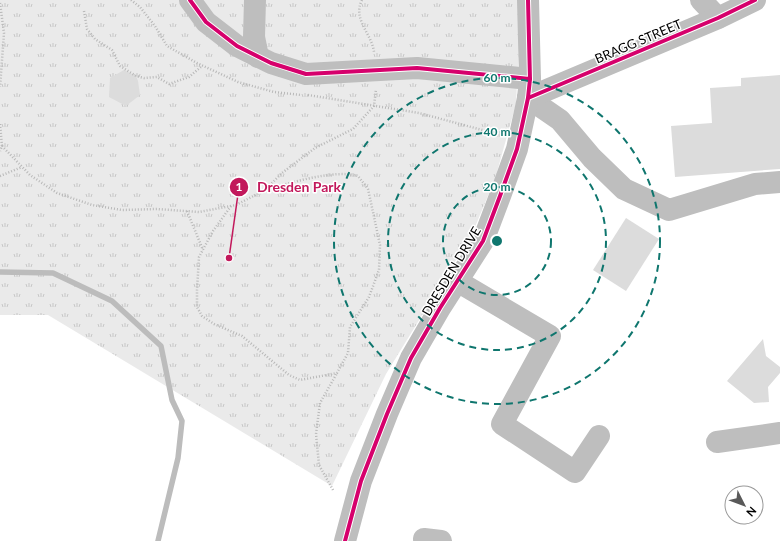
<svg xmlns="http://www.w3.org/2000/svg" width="780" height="541" viewBox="0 0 780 541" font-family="Lato,sans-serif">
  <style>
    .grass { fill: url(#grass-tufts) }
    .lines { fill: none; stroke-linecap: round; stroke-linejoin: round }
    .stream { stroke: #bcbcbc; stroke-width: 5.5 }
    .building { fill: #dcdcdc }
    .path { stroke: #b8b8b8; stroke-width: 2.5; stroke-dasharray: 1 2; stroke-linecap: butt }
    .minor { stroke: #bebebe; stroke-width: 22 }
    .cycleway-casing { stroke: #fff; stroke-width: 6 }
    .cycleway { stroke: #d6006c; stroke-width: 4 }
    .ring { fill: none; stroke: #0f766e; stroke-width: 2; stroke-dasharray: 7 5 }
    .labels { text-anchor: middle; stroke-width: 3; stroke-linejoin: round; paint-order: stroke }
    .street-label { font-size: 13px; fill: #000; stroke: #fff }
    .centre { fill: #0f766e; stroke: #fff; stroke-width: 2 }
    .ring-label { font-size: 12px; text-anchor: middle; font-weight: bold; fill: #0f766e; stroke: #fff; stroke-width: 3; stroke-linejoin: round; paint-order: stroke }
    .leader { fill: none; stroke: #c2185b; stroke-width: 1.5 }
    .callout-dot { fill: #c2185b; stroke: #fff; stroke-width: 1.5 }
    .mark-label { font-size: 12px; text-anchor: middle; font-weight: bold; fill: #fff }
    .callout-label { font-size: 14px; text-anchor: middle; font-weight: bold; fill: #c2185b; stroke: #fff; stroke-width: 3; stroke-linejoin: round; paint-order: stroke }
  </style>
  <defs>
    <pattern id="grass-tufts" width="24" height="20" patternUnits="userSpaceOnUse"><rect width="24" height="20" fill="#eaeaea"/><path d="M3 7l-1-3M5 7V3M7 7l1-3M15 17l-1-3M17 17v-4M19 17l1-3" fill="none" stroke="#c7c7c7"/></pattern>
  </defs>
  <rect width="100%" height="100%" fill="#fff"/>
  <polygon class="grass" points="0,0 518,0 519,45 516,104 495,179 472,234 386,374 332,486 48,315 0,315"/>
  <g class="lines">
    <polyline class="stream" points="0,272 53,273 112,301 161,346 172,400 182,421 178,458 158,541"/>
  </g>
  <g class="building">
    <polygon points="124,70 136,76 138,81 140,95 126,106 109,97 110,78"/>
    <polygon points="780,75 780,169 675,177 671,126 712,123 710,88 741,86 741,78"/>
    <polygon points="626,218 659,239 626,291 593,270"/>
    <polygon points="763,339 766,356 780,367 780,373 768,387 769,402 754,403 727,381"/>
  </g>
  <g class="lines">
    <g class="path">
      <polyline points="131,0 140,7 155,26 167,46 197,63 238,82 274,92 301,95"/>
      <path d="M362 0C352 19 372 34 374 52"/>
      <polyline points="0,3 4,33 0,87"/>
      <polyline points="84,11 87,29 95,39 112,50 120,66 136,76 144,78 157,77 169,84 189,77 202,66"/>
      <polyline points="308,95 419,113 501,135"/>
      <polyline points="0,124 2,146 0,151"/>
      <polyline points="2,146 30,175 57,193 92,205 122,210 157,209 199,212 236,205 265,190 282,173 315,148 353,129 374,106 376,89"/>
      <polyline points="0,176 22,167"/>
      <path d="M231 206 213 231 199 257 197 290V307L202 316 214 324 242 336 289 375 300 380 337 373 348 353 350 327 369 297 379 270 380 245 373 212 368 189 358 176C334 169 290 183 265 190"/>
      <polyline points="187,211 203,250"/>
      <polyline points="333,490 319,465 316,434 320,403 337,373"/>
    </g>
    <g class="minor">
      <polyline points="190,0 206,22 237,46 271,63 306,74 417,68 530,79"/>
      <polyline points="255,0 254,37 258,57"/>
      <polyline points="701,0 718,18"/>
      <polyline points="528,98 560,120 592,158 624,189 669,210 755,184 780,182"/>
      <polyline points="528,98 718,18 755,0"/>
      <polyline points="457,281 550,336 502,424 575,472 599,436"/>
      <polyline points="717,442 780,433"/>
      <polyline points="424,539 441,541"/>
      <polyline points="345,541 361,481 387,414 411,358 440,308 483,241 500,196 517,149 528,98 530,79 528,0"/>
    </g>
    <defs>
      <g id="cycleway">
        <polyline points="190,0 206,22 237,46 271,63 306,74 417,68 530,79"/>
        <polyline points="528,98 718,18 755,0"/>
        <polyline points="345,541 361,481 387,414 411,358 440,308 483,241 500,196 517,149 528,98 530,79 528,0"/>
      </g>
    </defs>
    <use href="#cycleway" class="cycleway-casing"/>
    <use href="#cycleway" class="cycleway"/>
  </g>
  <g class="ring">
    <circle cx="497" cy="241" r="54"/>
    <circle cx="497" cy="241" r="109"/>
    <circle cx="497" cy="241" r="163"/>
  </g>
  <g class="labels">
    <g class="street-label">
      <text transform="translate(638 41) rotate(-23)" y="5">BRAGG STREET</text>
      <text transform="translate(451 271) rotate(-59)" y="5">DRESDEN DRIVE</text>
    </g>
  </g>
  <circle cx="497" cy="241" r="6" class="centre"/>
  <g class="ring-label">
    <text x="497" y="82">60 m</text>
    <text x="497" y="136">40 m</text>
    <text x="497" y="191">20 m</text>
  </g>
  <path class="leader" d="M229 258L239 187"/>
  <g class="callout-dot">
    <circle cx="229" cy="258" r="4"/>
    <circle cx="239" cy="187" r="10"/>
  </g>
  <g class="mark-label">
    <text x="239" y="191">1</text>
  </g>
  <g class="callout-label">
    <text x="299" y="192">Dresden Park</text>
  </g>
  <g transform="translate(744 505) rotate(132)"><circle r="19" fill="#ffffff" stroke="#999999"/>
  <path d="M0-3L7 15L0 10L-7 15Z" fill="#595959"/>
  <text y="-6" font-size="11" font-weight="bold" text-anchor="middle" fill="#000000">N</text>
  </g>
</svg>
